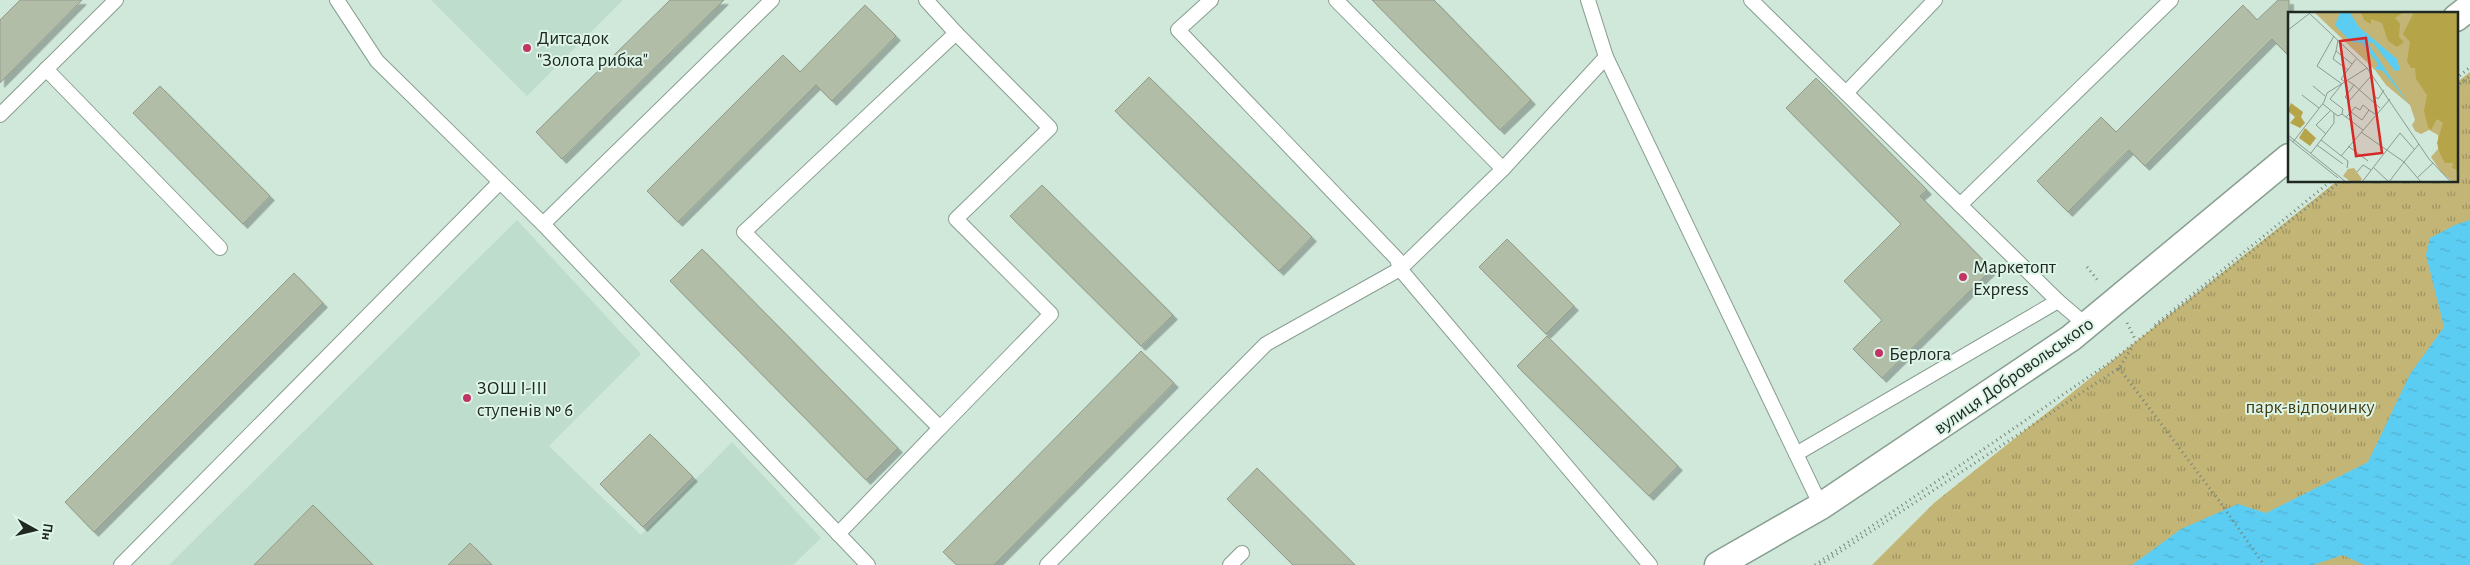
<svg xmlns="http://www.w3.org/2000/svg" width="2470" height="565" viewBox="0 0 2470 565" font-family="'Alegreya Sans',sans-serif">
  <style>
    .built { fill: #bfddcd }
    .grass { fill: url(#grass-tufts) }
    .water { fill: url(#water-ripples) }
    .building { fill: #b2bda8; stroke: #929c88; filter: url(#shadow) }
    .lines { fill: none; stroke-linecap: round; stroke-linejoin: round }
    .service-casing { stroke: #889e91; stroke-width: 16 }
    .minor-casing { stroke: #889e91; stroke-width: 29 }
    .path { stroke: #73837a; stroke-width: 3; stroke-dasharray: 1 4; stroke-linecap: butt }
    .service { stroke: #fff; stroke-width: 14 }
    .minor { stroke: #fff; stroke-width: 26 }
    .poi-dot { fill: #c13566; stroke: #ddf5e7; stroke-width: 2 }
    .labels { text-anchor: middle; stroke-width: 4; stroke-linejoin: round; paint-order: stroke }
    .poi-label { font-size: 19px; fill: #202823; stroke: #ddf5e7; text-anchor: start }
    .street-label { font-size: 19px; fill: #202823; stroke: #ddf5e7 }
    .park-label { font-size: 19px; fill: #433b13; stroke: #ddf5e7 }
    .inset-road { fill: none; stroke: #8a9b91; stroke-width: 1 }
    .view { fill: #d62828; fill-opacity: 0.15; stroke: #d62828; stroke-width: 2.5 }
    .inset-edge { fill: none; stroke: #202823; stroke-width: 2.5 }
  </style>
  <defs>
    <pattern id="grass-tufts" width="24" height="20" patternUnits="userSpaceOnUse" patternTransform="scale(1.25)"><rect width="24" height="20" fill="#c3b576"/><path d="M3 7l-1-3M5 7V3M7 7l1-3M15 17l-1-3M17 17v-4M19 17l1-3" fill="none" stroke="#9e9360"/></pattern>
    <pattern id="water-ripples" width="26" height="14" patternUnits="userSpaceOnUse" patternTransform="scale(1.25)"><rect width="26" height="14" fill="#5ccdf2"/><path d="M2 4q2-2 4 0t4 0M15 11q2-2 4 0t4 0" fill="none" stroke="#50b0cf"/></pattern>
    <filter id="shadow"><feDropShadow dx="4.5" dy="4.5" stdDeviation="0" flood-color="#0004"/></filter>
  </defs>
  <rect width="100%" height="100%" fill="#d0e8da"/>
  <g class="built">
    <polygon points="431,0 623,0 527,96"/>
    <polygon points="517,220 641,354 549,446 641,535 732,442 821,538 793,565 169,565"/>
  </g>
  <polygon class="grass" points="2470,72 2470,565 1872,565 1934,503 2337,181 2456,181 2456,83"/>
  <polygon class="water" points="2470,220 2470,565 2364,565 2343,555 2313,565 2132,565 2181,529 2238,504 2266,513 2368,462 2410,374 2444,327 2426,255 2430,238 2455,225"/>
  <g class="building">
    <polygon points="20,0 82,0 0,83 0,20"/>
    <polygon points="670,0 724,0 562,159 536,132"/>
    <polygon points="1372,0 1434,0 1531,100 1500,130"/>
    <polygon points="2278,0 2289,0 2289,56 2272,39 2145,166 2129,150 2068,212 2037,181 2101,117 2116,132 2243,5 2257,20"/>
    <polygon points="865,5 896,36 832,101 816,85 678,222 647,191 783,55 800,72"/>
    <polygon points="1149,77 1312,237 1279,271 1115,111"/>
    <polygon points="1816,78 1927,190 1920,196 1992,269 1882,378 1853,349 1882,320 1844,281 1901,224 1786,108"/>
    <polygon points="160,86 270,196 243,224 133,113"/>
    <polygon points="1042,185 1173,315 1141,346 1010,216"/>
    <polygon points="1507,239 1574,306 1546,334 1479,267"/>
    <polygon points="702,249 898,448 866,480 670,281"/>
    <polygon points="294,273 323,303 94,532 65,502"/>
    <polygon points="1547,336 1678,466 1649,496 1517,366"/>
    <polygon points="1141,351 1174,383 994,565 957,565 943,552"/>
    <polygon points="650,434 693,477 643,527 600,484"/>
    <polygon points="1257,468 1355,565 1293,565 1227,499"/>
    <polygon points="313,505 373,565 254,565"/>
    <polygon points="470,543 492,565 448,565"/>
  </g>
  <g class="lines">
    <defs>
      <g id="service">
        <polyline points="337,0 377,61 543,224 868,565"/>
        <polyline points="1211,0 1178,30 1397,259 1400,269 1650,565"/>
        <polyline points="1336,0 1503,169 1606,57"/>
        <polyline points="1588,0 1606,57 1821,506"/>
        <polyline points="1751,0 2058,301"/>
        <polyline points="46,69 220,248"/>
        <polyline points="1846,93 1935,0"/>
        <polyline points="0,115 116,0"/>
        <polyline points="1960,205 2171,0"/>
        <polyline points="543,224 772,0"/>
        <polyline points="940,428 1051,314 956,219 1050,128 956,33"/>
        <polyline points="1796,454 2058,301 2086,325"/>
        <polyline points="838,534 940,428 744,232 956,33 926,0"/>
        <polyline points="121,565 499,183"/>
        <polyline points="1047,565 1266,344 1400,269 1503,169"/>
        <polyline points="1230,565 1242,553"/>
      </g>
      <g id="minor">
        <polyline points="2456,18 2470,7"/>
        <polyline points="1718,565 1821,506 2071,338 2289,157"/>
      </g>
    </defs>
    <use href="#service" class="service-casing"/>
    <use href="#minor" class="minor-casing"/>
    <g class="path">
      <polyline points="2456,79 2470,67"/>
      <polyline points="2456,87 2470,76"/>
      <polyline points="2087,267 2099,282"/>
      <polyline points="2127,323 2136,341"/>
      <polyline points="2155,325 2331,181"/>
      <polyline points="2119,368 2220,502 2264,565"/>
      <polyline points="1815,565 2109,363 2341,181"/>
      <polyline points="1820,565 2119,368 2133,346"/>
    </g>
    <use href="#service" class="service"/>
    <use href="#minor" class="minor"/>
  </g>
  <g class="poi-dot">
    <circle cx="527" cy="48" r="5"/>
    <circle cx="1963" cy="277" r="5"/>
    <circle cx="1879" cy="353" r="5"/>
    <circle cx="467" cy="398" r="5"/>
  </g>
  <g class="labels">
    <g class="poi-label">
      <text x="537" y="44">Дитсадок<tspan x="537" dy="22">"Золота рибка"</tspan></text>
      <text x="1973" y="273">Маркетопт<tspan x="1973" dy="22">Express</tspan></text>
      <text x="1889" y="360">Берлога</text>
      <text x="477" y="394">ЗОШ І-ІІІ<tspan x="477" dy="22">ступенів № 6</tspan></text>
    </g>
    <g class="street-label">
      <text transform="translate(2013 375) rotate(-35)" y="7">вулиця Добровольського</text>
    </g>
    <g class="park-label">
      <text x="2310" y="413">парк-відпочинку</text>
    </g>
  </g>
  <g transform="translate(2288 12)">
    <rect width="170" height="170" fill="#d0e8da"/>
    <path d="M26 0H170V170H165L153 160 143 145 150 137V123L141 118 133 122 127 119 124 113 127 108 122 93 98 73 87 58ZM66 156 74 167 72 170H63L55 164 60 157Z" fill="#c3b576"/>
    <path d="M73 0H116L107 6 112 12 111 25 116 30 109 35 100 29 94 11 83 7V12L76 8ZM126 0H170V158L164 156 165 151H157L152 142 149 131 155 111 149 107 143 118 140 115 136 99 139 83 128 67 127 56H123L119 49 122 30 115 22ZM3 91 15 100 13 105 17 111 12 116 2 111 7 105 0 99ZM17 116 28 126 22 134 11 126Z" fill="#b6a448"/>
    <path d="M52 1H62L71 15 109 47 112 58 107 59 85 31 79 30 121 92 95 59 87 57 90 52 74 31 63 30 47 13Z" fill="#5ccdf2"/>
    <path class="inset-road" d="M21 1 79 56 141 147 163 170M0 18 22 1M46 24 29 54 54 72 42 87 55 97 54 102M50 28 48 39 64 52M48 39 45 47 60 58M60 69 66 73 57 85 61 89 84 63M57 70 53 67 68 47M66 73 92 96M25 74 37 84M14 83 31 96M85 83 90 87 96 78M63 100 67 95 72 98 75 93 81 98M46 101 50 104 54 102 75 118M58 105 63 100 74 108 81 98 87 102M73 120 116 150 131 132M38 122 28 113 43 98M0 123 58 170M0 126 50 166M33 128 60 149 59 156M5 130 36 90 39 81 79 56M29 133 55 152M60 134 80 149M23 141 46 111V101L35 92M53 144 102 87M85 155 101 170M69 160 75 153 83 158M130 165 145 151M74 170 112 121 126 137M101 170 116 150 133 170"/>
    <path class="view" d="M78 26 94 141 68 144 52 29Z"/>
    <rect width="170" height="170" class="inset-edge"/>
  </g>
  <g transform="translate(35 530) rotate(98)" stroke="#ddf5e7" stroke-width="4" paint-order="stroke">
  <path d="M0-4L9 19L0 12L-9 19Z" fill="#202823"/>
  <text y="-8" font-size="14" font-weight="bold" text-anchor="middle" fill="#202823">Пн</text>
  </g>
</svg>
